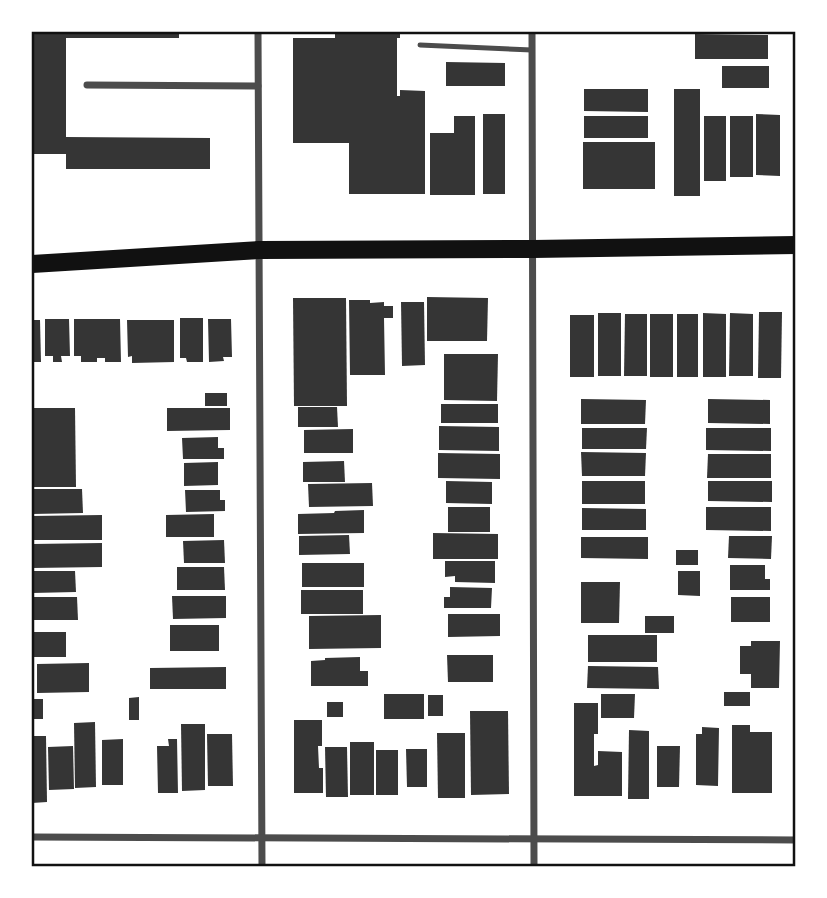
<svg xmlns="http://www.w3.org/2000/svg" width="827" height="898" viewBox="0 0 827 898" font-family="Montserrat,sans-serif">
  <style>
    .building { fill: #353535 }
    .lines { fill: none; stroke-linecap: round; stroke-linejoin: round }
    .service { stroke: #4c4c4c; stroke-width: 5 }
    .minor { stroke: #4c4c4c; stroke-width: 7 }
    .primary { stroke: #111; stroke-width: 18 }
    .neatline { fill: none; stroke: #111; stroke-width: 2.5 }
  </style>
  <rect width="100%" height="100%" fill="#fff"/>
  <g class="building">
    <polygon points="34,32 179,32 179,38 66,38 66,137 210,138 210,169 66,169 66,154 34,154"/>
    <polygon points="335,32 400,32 400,38 397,38 397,96 400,96 400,90 425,91 425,194 349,194 349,143 293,143 293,38 335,38"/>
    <polygon points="695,34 768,35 768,59 695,59"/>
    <polygon points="446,62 505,63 505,86 446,86"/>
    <rect x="722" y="66" width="47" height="22"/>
    <polygon points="584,89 648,89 648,112 584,111"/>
    <rect x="674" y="89" width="26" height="107"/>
    <rect x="483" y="114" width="22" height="80"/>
    <polygon points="756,114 780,115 780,176 756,175"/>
    <polygon points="454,116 475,116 475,195 430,195 430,133 454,133"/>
    <rect x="584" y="116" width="64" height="22"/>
    <rect x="704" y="116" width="22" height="65"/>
    <rect x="730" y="116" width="23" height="61"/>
    <rect x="583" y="142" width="72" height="47"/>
    <polygon points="427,297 488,298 487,341 427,341"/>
    <polygon points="293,298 346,298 347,406 294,406"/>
    <polygon points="349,300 370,300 370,303 384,302 384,306 393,306 393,318 384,318 385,375 350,375"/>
    <polygon points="401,302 424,302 425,365 402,366"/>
    <polygon points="759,312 782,312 781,378 758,378"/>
    <rect x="598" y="313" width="23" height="63"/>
    <polygon points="703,313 726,314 726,377 703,377"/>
    <polygon points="730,313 753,314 753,376 729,376"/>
    <polygon points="625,314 647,314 647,376 624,376"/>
    <rect x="650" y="314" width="23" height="63"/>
    <rect x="677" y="314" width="21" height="63"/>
    <rect x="570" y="315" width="24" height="62"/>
    <polygon points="180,318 203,318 203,362 187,362 186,358 180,358"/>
    <polygon points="45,319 69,319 70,356 61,356 62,362 53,362 53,356 45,356"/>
    <polygon points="74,319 120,319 121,362 105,362 105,358 97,358 97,362 81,362 81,356 74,356"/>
    <polygon points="208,319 231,319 232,357 223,357 224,361 209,362"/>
    <polygon points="32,320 40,320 41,362 32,362"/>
    <polygon points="127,320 174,320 174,362 132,363 132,356 128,357"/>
    <polygon points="444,354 498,354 497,401 444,400"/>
    <rect x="205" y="393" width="22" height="13"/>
    <polygon points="581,399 646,400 645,424 581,424"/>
    <polygon points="708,399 770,400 770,424 708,423"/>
    <rect x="441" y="404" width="57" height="19"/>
    <polygon points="298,407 337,407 338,427 298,427"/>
    <polygon points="33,408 75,408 76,487 34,487"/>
    <polygon points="167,408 230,408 230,430 167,431"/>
    <polygon points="439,426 499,427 499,451 439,450"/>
    <polygon points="582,428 647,428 646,449 582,449"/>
    <polygon points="706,428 771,428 771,451 706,450"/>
    <polygon points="353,429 353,453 304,453 304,430"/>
    <polygon points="218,437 218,448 224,448 224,459 183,459 182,438"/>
    <polygon points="581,452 646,453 645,476 582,476"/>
    <polygon points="438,453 500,454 500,479 438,478"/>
    <polygon points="708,454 771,454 771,478 707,478"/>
    <polygon points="344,461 345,482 303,482 303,462"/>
    <polygon points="218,462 218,485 184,486 184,463"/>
    <polygon points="446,481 492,482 492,504 446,503"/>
    <rect x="582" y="481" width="63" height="23"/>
    <polygon points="708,481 772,481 772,502 708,501"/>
    <polygon points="372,483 373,506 309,507 308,484"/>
    <polygon points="32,489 82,489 83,513 32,514"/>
    <polygon points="185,490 220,490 220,500 225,500 225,511 186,512"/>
    <rect x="448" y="507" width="42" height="25"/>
    <polygon points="706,507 771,507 771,531 706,530"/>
    <polygon points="582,508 646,509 646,530 582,530"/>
    <polygon points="364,510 364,533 298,534 298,514 334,513 335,511"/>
    <polygon points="214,514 214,537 166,537 166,515"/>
    <polygon points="102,515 102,540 32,540 32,516"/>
    <polygon points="433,533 498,534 498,559 433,559"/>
    <polygon points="349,535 350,554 299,555 299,536"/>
    <polygon points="729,536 772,536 771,559 728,558"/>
    <polygon points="581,537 648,537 648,559 581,558"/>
    <polygon points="224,540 225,563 184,563 183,541"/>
    <polygon points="102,543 102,567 32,568 32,544"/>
    <rect x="676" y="550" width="22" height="15"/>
    <polygon points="445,561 495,561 495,583 455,582 455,576 445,577"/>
    <rect x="302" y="563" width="62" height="24"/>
    <polygon points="730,565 765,565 765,579 770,579 770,590 730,590"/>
    <polygon points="177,567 224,567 225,590 177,590"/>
    <polygon points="32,571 75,571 76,592 32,593"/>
    <polygon points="678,571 700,571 700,596 678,595"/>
    <polygon points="581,582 620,582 619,623 581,623"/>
    <polygon points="450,587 492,588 491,608 444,608 444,597 450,597"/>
    <rect x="301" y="590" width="62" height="24"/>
    <polygon points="172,596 226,596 226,618 173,619"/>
    <polygon points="32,597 77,597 78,620 32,620"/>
    <rect x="731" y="597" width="39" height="25"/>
    <polygon points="448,614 500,614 500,636 448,637"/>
    <polygon points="381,615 381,648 309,649 309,616"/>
    <rect x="645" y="616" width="29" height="17"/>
    <rect x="170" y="625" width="49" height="26"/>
    <rect x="32" y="632" width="34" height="25"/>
    <rect x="588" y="635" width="69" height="27"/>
    <polygon points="751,641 780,641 779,688 751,688 751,674 740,674 740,646 751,646"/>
    <polygon points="447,655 493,655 493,682 448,682"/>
    <polygon points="360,657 360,671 368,671 368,686 311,686 311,661 325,660 325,658"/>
    <polygon points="89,663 89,692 37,693 37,664"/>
    <polygon points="588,666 658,667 659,689 587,688"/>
    <polygon points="226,667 226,689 150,689 150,668"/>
    <rect x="724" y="692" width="26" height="14"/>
    <rect x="384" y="694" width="40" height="25"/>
    <polygon points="601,694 635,694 634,718 601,718"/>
    <rect x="428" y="695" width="15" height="21"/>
    <polygon points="139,697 139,720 129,720 129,698"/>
    <rect x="32" y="699" width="11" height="20"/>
    <rect x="327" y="702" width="16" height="15"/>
    <polygon points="574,703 598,703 598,734 594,734 594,766 598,765 598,751 622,752 622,796 574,796"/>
    <polygon points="470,711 508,711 509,794 471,795"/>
    <polygon points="294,720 322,720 322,746 318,746 319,768 323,768 323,793 294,793"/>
    <polygon points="95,722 96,787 75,788 74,723"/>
    <polygon points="181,724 205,724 205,790 182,791"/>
    <polygon points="732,725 750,725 750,732 772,732 772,793 732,793"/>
    <polygon points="702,727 719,728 718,786 696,785 696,734 702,734"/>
    <polygon points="629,730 649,731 649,799 628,799"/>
    <polygon points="437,733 465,733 465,798 438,798"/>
    <polygon points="207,734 232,734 233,786 208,786"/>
    <polygon points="32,736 46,736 47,802 32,803"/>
    <polygon points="123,739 123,785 102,785 102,740"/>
    <polygon points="168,739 177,739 178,793 158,793 157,746 169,746"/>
    <rect x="350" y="742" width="24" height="53"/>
    <polygon points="73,746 74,789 49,790 48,747"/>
    <polygon points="657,746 680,746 679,787 657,787"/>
    <polygon points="325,747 347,747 348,797 326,797"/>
    <polygon points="406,749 427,749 427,787 407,787"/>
    <rect x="376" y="750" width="22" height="45"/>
  </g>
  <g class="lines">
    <polyline class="service" points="420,45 532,50"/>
    <g class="minor">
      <polyline points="258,32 262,866"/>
      <polyline points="532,32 534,866"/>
      <polyline points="87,85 258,86"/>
      <polyline points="32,837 796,840"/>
    </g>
    <polyline class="primary" points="32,264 259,250 533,249 796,245"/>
  </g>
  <rect width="827" height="898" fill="none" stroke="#ffffff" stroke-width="66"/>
  <rect x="33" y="33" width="761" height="832" class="neatline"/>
</svg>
